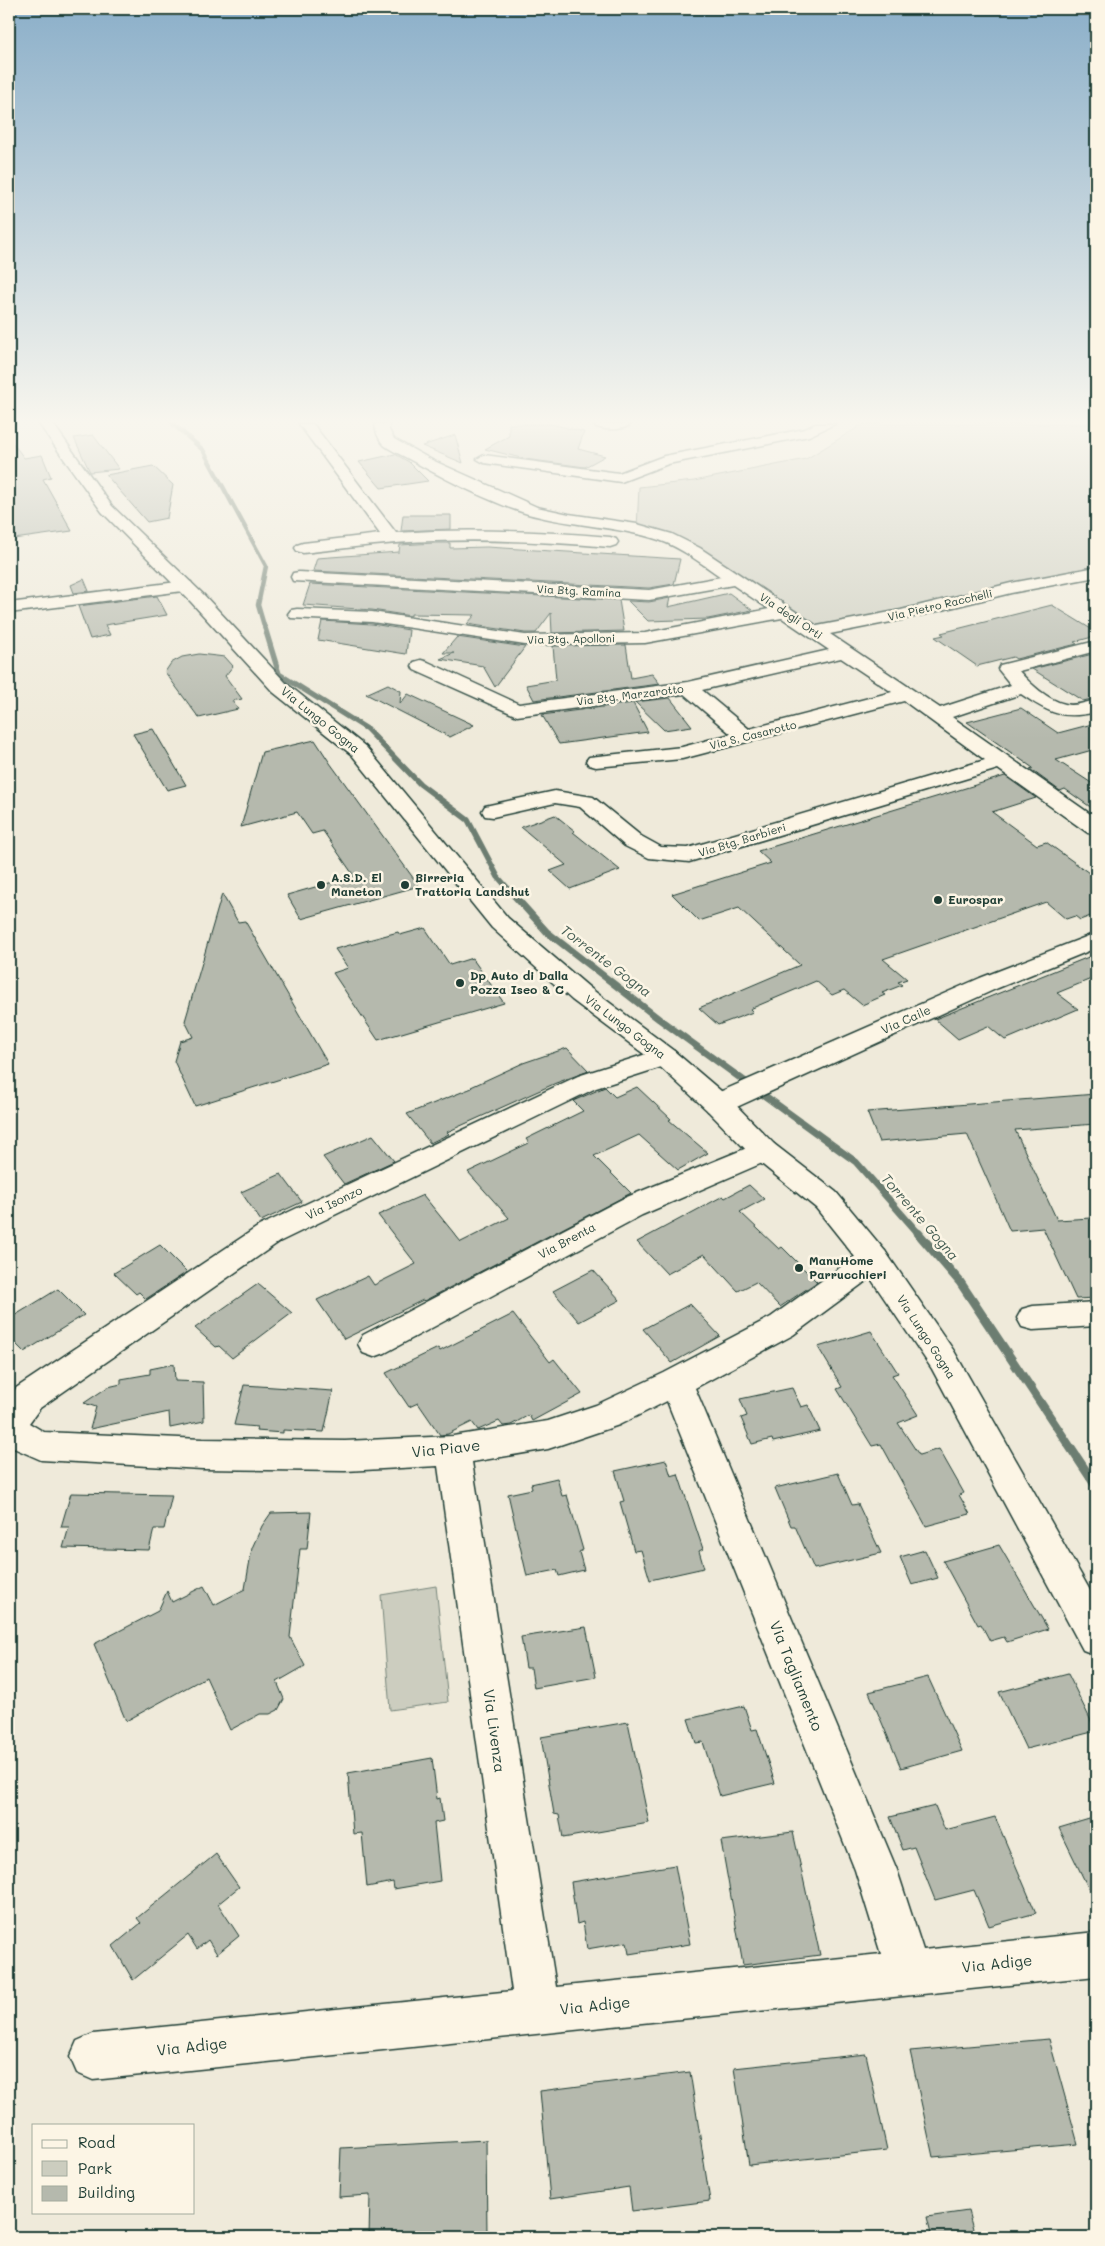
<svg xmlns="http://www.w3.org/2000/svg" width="1105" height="2246" viewBox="0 0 1105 2246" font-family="Mali,sans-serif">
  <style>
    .green { fill: #cccdbf; stroke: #76857a }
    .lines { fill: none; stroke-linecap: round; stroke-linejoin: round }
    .stream-far3 { stroke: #6c7d71; stroke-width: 4.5 }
    .stream-far2 { stroke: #6c7d71; stroke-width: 5.5 }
    .stream-far1 { stroke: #6c7d71; stroke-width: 7 }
    .stream { stroke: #6c7d71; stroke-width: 9 }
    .building { fill: #b5b9ad; stroke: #1f3d34 }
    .street-casing { stroke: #1f3d34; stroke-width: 3 }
    .secondary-casing { stroke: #1f3d34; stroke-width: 3 }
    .street { fill: #fcf5e5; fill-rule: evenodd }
    .secondary { fill: #fcf5e5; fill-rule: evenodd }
    .poi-dot { fill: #1f3d34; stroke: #fcf5e5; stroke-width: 2 }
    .labels { text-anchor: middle; stroke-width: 5; stroke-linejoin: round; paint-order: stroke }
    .far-street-label { font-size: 11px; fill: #1f3d34; stroke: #fcf5e5 }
    .street-label { font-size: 12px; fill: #1f3d34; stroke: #fcf5e5 }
    .poi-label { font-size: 12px; font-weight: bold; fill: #1f3d34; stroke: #fcf5e5; text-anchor: start }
    .water-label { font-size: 14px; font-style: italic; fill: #455d53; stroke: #fcf5e5 }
    .near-street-label { font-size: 15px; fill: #1f3d34; stroke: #fcf5e5 }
  </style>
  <rect width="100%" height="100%" fill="#efeada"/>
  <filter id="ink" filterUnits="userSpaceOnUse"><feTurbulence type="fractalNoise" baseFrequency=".02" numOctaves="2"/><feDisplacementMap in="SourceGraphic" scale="10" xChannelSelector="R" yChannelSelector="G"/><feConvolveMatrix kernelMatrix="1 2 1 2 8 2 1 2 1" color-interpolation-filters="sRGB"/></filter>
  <g filter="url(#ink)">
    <g class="green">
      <path d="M866 424H1096V571C1049 575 1004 586 958 596 910 607 862 618 814 632L694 551 637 529 639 487 694 481 806 459 860 426Z"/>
      <polygon points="436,1586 448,1702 390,1710 381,1595"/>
    </g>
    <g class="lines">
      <polyline class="stream-far3" points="173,424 203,450 266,566 258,605 265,629"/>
      <polyline class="stream-far2" points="265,628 279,674 367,729 420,784 468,820 498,877 512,893"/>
      <polyline class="stream-far1" points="511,892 547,932 659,1019 856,1162 919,1234"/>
      <polyline class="stream" points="918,1233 960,1282 1096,1486"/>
    </g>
    <g class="building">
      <polygon points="509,424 551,424 584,432 578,449 605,456 585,467 525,459 485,449 509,436"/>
      <polygon points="93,435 119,469 90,472 74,438"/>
      <polygon points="455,435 463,463 422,446"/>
      <polygon points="9,438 24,458 42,455 51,477 43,479 72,531 14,539 9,523"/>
      <polygon points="395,454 409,462 428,481 381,488 359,462"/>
      <polygon points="153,466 173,485 167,518 147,522 106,475"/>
      <polygon points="403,515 451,515 451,529 401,531"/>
      <polygon points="435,543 450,543 450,548 487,547 680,559 674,584 649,588 313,571 317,558 399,552 400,545"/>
      <polygon points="84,579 89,591 74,593 71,585"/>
      <polygon points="310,584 619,600 624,631 552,633 551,613 536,633 525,633 467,624 475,615 411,614 411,616 372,610 303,605"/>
      <polygon points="729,593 752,610 708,619 648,621 628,601 649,602 670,598 668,607"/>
      <polygon points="157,596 167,615 105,625 110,635 90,639 78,606"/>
      <polygon points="1052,605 1096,632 1096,636 1074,642 1077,644 1016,659 1013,657 977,666 935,637 944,635 941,633"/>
      <polygon points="322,621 372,624 409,630 406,654 318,640"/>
      <polygon points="457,637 525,647 495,687 483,666 440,659 454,653 443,653"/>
      <polygon points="626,645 631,678 652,674 660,684 534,700 526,685 556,680 553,646"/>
      <polygon points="199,654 225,657 233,666 225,676 242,699 232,701 238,709 199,718 165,672 171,663 182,657"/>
      <polygon points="1093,654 1096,656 1096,698 1083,701 1032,669"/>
      <polygon points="388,684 401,691 400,704 408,694 474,725 450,737 366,694"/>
      <polygon points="670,698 692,726 664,730 635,702"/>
      <polygon points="633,703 648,732 559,744 542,715"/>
      <polygon points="1021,708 1058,733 1096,723 1096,749 1056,760 1096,786 1096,811 1065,789 1060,791 1030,769 1033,768 967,722"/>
      <polygon points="153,729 186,785 167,790 133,734"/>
      <polygon points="315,740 330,763 419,886 301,919 287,895 354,876 323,831 312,834 297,812 241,827 262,752"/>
      <polygon points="1005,776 1036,798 992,812 1037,845 1046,842 1096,878 1096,914 1080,920 1075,916 1066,919 1046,902 883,959 907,979 898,982 902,985 882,993 885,995 862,1005 844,990 832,995 816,981 750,1009 753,1012 718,1025 699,1008 800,965 739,908 699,921 672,894 771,863 758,851"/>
      <polygon points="555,815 575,831 573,832 620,870 570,889 550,871 566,865 521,827"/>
      <polygon points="222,894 238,922 245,921 328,1064 195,1106 174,1061 180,1041 193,1037 185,1021"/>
      <polygon points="425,928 450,965 472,958 504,1003 378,1040 333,973 348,968 335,949 398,932 400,935"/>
      <polygon points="1096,954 1096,977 1057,993 1078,1009 1005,1040 988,1026 958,1039 935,1019"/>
      <polygon points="567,1048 589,1071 556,1083 447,1132 449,1134 430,1143 407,1114 472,1088 471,1087 523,1063"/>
      <polygon points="605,1087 615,1097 637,1087 671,1119 669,1120 708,1153 678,1170 639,1135 594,1156 631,1193 424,1301 423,1300 344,1339 317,1300 368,1276 374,1285 416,1264 378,1215 423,1195 461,1242 509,1218 468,1172 529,1143 526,1139 583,1111 573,1101"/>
      <polygon points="1096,1094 1096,1124 1015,1130 1057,1220 1091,1218 1096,1229 1096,1298 1076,1299 1043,1228 1010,1231 967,1134 879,1142 867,1112"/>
      <polygon points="373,1135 394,1161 344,1184 323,1157"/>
      <polygon points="281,1174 302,1202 261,1221 241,1192"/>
      <polygon points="749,1185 764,1199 740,1212 779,1249 782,1247 817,1282 780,1307 756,1282 738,1291 704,1254 667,1274 637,1242 723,1196 725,1198"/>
      <polygon points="160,1245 187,1272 146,1299 139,1292 136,1294 114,1273"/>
      <polygon points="593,1270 620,1300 579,1322 553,1291"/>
      <polygon points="258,1284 292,1313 232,1358 219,1346 216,1347 195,1328"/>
      <polygon points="58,1289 84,1315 24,1352 9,1337 9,1319"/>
      <polygon points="690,1304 720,1336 672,1363 643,1329"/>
      <polygon points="513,1314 550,1362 554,1359 582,1394 532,1421 529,1415 511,1425 503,1426 499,1421 478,1430 472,1422 448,1434 440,1435 418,1403 409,1407 386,1373 438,1348 440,1351"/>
      <polygon points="871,1331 898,1373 892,1375 918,1415 898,1423 919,1455 939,1449 964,1493 959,1495 970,1514 926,1526 881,1444 872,1446 837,1389 842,1387 818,1347"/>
      <polygon points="174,1364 175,1381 203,1382 204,1421 170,1428 169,1412 90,1429 96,1407 84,1403 108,1387 121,1384 121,1379 150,1374 150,1369"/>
      <polygon points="244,1385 333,1391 324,1432 283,1430 283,1433 256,1431 257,1427 234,1425"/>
      <polygon points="792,1388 801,1407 808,1405 820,1431 773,1442 772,1439 752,1444 741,1418 747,1416 740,1399"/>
      <polygon points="666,1460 671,1476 678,1474 703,1549 699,1551 704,1568 650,1580 641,1550 634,1551 620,1502 624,1501 615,1471"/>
      <polygon points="838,1473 852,1505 858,1504 881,1553 814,1569 795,1526 791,1526 775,1488"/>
      <polygon points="557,1478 562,1496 567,1495 583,1550 579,1552 584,1570 559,1576 557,1570 527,1576 508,1494 532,1489 531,1484"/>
      <polygon points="71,1493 172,1495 164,1529 154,1529 149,1550 63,1548 69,1527 61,1527"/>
      <polygon points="311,1512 307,1549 300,1549 290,1637 305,1666 277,1682 284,1699 278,1710 270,1714 260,1714 230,1730 206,1677 126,1721 94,1644 158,1611 167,1591 172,1602 204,1586 214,1605 245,1589 252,1548 262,1526 271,1513"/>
      <polygon points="999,1545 1048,1629 1007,1642 1004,1637 990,1641 981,1624 978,1625 943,1561"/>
      <polygon points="925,1550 938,1578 912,1585 900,1557"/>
      <polygon points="586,1627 596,1677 534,1688 531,1668 526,1668 521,1637"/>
      <polygon points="1068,1674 1096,1731 1026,1749 999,1692"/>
      <polygon points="928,1677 962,1751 901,1768 869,1692"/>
      <polygon points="744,1706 752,1730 757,1729 775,1783 720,1796 703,1742 696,1743 688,1719"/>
      <polygon points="628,1722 649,1823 563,1838 559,1815 554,1814 541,1737"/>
      <polygon points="432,1758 437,1799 440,1798 443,1821 434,1823 440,1881 394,1889 393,1882 367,1887 362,1833 353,1834 348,1773"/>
      <polygon points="935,1806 945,1830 995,1817 1036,1913 989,1926 974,1890 935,1900 914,1847 903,1850 890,1817"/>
      <polygon points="1096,1817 1096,1904 1059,1828"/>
      <polygon points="793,1832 820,1955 743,1965 721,1841"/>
      <polygon points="216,1854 239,1887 218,1904 239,1936 217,1954 208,1940 197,1949 188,1935 133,1980 113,1946 141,1923 137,1918"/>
      <polygon points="675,1865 690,1944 629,1954 627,1942 587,1949 583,1922 577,1924 571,1882"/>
      <polygon points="1049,2039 1078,2144 933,2157 910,2051"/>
      <polygon points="866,2054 887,2150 749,2165 734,2068"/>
      <polygon points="690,2072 710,2201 632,2211 629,2187 550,2199 540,2091"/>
      <polygon points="486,2140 487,2237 445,2237 445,2232 369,2237 370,2195 339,2197 341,2148"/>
      <polygon points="968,2211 975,2237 932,2237 927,2217"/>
    </g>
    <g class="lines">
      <defs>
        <g id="street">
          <path d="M299 424H313L396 533C467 528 539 531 610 537L616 539 618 542 616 545 610 547C552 542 494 539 435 541 391 542 347 548 303 553L297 551 295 548 297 545 303 543 380 534Z"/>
          <path d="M375 424H389V430L394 439 432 460 537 507 569 514 637 524 672 534 700 548 817 626 901 610 1011 583 1096 567V577L1011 593 901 620 830 634 940 708 1011 685 998 669 1000 665 1096 641V651L1019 671C1030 684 1048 700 1065 704 1075 707 1086 702 1096 700V712C1062 720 1049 713 1021 694L952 717 1096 818V834L1088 833 998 769 689 862 649 858 625 846 580 807 555 803 493 817 485 816 482 811 485 806 555 791 593 797 641 836 661 847 688 848 985 760 904 701 682 759 596 767 589 765 586 761 589 757 682 747 731 734 684 694 517 716 414 670 412 666 414 662 421 660 428 662 519 704 688 682 829 650 782 618 645 643 525 645 372 622 291 618 288 614 291 610 297 609 372 612 525 635 645 633 769 609 733 585 649 600 293 581 291 577 293 573 299 572 649 590 721 577C702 564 682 548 659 540 617 526 571 526 528 514 491 503 441 477 407 458 400 454 390 450 384 445 379 440 375 431 375 424ZM841 658 892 692 749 729 702 690Z"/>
          <path d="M592 424H631C623 431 600 431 592 424Z"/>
          <polygon points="815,424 835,424 809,436 668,464 621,482 484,463 477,459 484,455 619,473 664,456 805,429"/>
          <polygon points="185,581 191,582 193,586 191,590 9,613 9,603"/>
          <polygon points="1096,933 1096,948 998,988 728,1111 718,1113 708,1111 704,1104 708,1097 980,978"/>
          <path d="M665 1048 674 1051 678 1057 674 1063 596 1088 279 1242 40 1408 29 1423 44 1432 202 1439 345 1441 453 1436 548 1421 596 1405 664 1373 771 1317 863 1251 874 1247 885 1251 889 1259 885 1267 793 1335 695 1388 897 1870 923 1950 1096 1932V1976L93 2080 77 2073 70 2057 77 2041 93 2034 512 1991 438 1466 345 1471 202 1469 41 1460 9 1446V1399L16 1388 259 1226 578 1076ZM667 1401 855 1870 881 1954 556 1987 472 1462 548 1449 619 1425Z"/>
          <polygon points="764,1141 774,1144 778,1151 774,1158 642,1215 385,1353 374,1357 363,1353 358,1344 363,1335 622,1199"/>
          <polygon points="1096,1302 1096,1326 1033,1330 1022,1327 1017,1318 1022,1309 1033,1306"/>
        </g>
        <polygon id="secondary" points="39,424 53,424 112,506 203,594 287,684 366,747 508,918 590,988 674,1051 728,1097 774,1144 836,1192 885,1251 954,1351 1096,1601 1096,1655 1083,1650 932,1369 863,1267 816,1208 754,1158 708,1111 656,1063 572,1000 492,928 352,755 273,692 191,602 102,512"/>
      </defs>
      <use href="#street" class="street-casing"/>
      <use href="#secondary" class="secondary-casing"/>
      <use href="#street" class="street"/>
      <use href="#secondary" class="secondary"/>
    </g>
  </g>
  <linearGradient id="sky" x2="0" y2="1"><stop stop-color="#8bafc9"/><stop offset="0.57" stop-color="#f8f6ee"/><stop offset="1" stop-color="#f8f6ee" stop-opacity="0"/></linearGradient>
  <rect width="1105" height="739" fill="url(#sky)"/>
  <g class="poi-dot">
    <circle cx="321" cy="885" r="5"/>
    <circle cx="405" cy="885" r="5"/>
    <circle cx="938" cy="900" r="5"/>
    <circle cx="460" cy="983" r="5"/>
    <circle cx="799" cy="1268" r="5"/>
  </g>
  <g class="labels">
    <g class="far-street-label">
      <text transform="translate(579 591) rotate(3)" y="4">Via Btg. Ramina</text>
      <text transform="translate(940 605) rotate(-13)" y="4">Via Pietro Racchelli</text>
      <text transform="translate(791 616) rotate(34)" y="4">Via degli Orti</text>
      <text transform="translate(571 639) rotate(-1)" y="4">Via Btg. Apolloni</text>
      <text transform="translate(630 695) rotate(-7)" y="4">Via Btg. Marzarotto</text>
      <text transform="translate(753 735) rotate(-14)" y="4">Via S. Casarotto</text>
      <text transform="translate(742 840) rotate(-17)" y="4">Via Btg. Barbieri</text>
    </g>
    <g class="street-label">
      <text transform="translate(320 720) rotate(39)" y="4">Via Lungo Gogna</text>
      <text transform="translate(906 1020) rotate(-24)" y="4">Via Caile</text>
      <text transform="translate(625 1027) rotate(37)" y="4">Via Lungo Gogna</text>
      <text transform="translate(334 1203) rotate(-26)" y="4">Via Isonzo</text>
      <text transform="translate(567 1241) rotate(-28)" y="4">Via Brenta</text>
      <text transform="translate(926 1337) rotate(57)" y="4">Via Lungo Gogna</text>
    </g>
    <g class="poi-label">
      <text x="331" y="882">A.S.D. El<tspan x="331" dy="14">Maneton</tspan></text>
      <text x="415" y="882">Birreria<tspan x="415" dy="14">Trattoria Landshut</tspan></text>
      <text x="948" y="904">Eurospar</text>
      <text x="470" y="980">Dp Auto di Dalla<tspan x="470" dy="14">Pozza Iseo &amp; C</tspan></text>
      <text x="809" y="1265">ManuHome<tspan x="809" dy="14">Parrucchieri</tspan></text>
    </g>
    <g class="water-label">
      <text transform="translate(606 961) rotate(37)" y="5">Torrente Gogna</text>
      <text transform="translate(920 1217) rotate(49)" y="5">Torrente Gogna</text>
    </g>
    <g class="near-street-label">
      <text transform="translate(446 1449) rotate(-6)" y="5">Via Piave</text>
      <text transform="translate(796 1676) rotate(68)" y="5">Via Tagliamento</text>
      <text transform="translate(494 1731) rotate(82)" y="5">Via Livenza</text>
      <text transform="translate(997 1964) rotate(-6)" y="5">Via Adige</text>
      <text transform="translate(595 2006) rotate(-6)" y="5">Via Adige</text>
      <text transform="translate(192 2047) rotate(-6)" y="5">Via Adige</text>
    </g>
  </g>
  <rect width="1105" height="2246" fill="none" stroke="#fcf5e5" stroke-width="30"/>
  <rect x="15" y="15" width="1075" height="2216" fill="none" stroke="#1f3d34" stroke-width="2" filter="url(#ink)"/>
  <rect x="32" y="2124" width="162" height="90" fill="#fcf5e5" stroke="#a4ab9e"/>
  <rect x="42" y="2140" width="25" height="8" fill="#fcf5e5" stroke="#a4ab9e"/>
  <text x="78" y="2148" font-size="15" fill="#1f3d34">Road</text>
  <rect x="42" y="2161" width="25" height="15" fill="#cccdbf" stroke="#a4ab9e"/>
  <text x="78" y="2174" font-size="15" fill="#1f3d34">Park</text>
  <rect x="42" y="2186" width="25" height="15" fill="#b5b9ad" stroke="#a4ab9e"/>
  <text x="78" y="2198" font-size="15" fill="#1f3d34">Building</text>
</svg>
